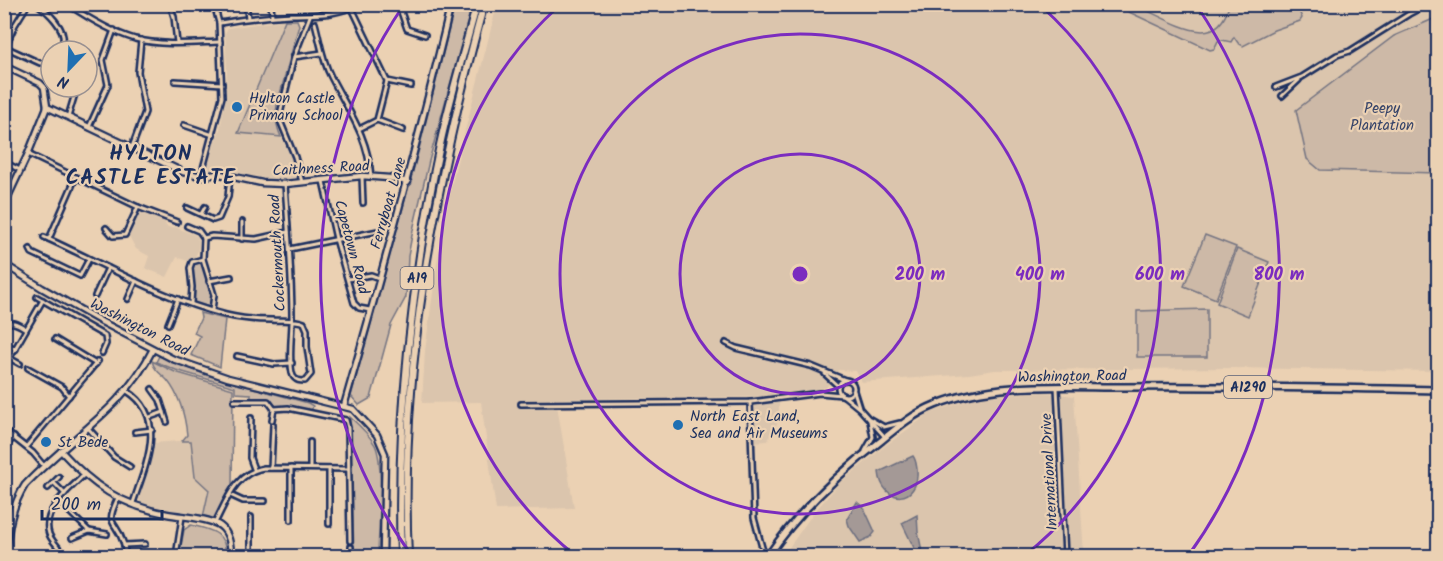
<svg xmlns="http://www.w3.org/2000/svg" width="1443" height="561" viewBox="0 0 1443 561" font-family="Kalam,sans-serif">
  <style>
    .built { fill: #dbc5ad }
    .green { fill: #cdb9a7; stroke: #747482; stroke-width: 1.5 }
    .water { fill: #a49996; stroke: #6d6f80; stroke-width: 1.5 }
    .lines { fill: none; stroke-linecap: round; stroke-linejoin: round }
    .street-casing { stroke: #1b2f5e; stroke-width: 8 }
    .secondary-casing { stroke: #1b2f5e; stroke-width: 9 }
    .primary-casing { stroke: #1b2f5e; stroke-width: 10 }
    .highway-casing { stroke: #1b2f5e; stroke-width: 10 }
    .street { stroke: #ebd1b3; stroke-width: 3 }
    .secondary { stroke: #ebd1b3; stroke-width: 4.5 }
    .primary { stroke: #ebd1b3; stroke-width: 5 }
    .highway { stroke: #ebd1b3; stroke-width: 6 }
    .ring { fill: none; stroke: #7b2cbf; stroke-width: 3 }
    .poi-dot { fill: #1f6fb2; stroke: #ebd1b3; stroke-width: 2 }
    .labels { text-anchor: middle; stroke-width: 4.5; stroke-linejoin: round; paint-order: stroke }
    .shield { fill: #ebd1b3; stroke: #596078; stroke-width: 1.5 }
    .shield-label { font-size: 14px; font-weight: bold; fill: #1b2f5e }
    .poi-label { font-size: 15px; fill: #1b2f5e; stroke: #ebd1b3; text-anchor: start }
    .park-label { font-size: 15px; fill: #364469; stroke: #ebd1b3 }
    .street-label { font-size: 15px; fill: #1b2f5e; stroke: #ebd1b3 }
    .district-label { font-size: 21px; font-weight: bold; letter-spacing: 1.5px; fill: #1b2f5e; stroke: #ebd1b3 }
    .centre { fill: #7b2cbf; stroke: #ebd1b3; stroke-width: 3 }
    .ring-label { font-size: 18px; text-anchor: middle; font-weight: bold; fill: #7b2cbf; stroke: #ebd1b3; stroke-width: 4.5; stroke-linejoin: round; paint-order: stroke }
  </style>
  <rect width="100%" height="100%" fill="#ebd1b3"/>
  <filter id="ink" filterUnits="userSpaceOnUse"><feTurbulence type="fractalNoise" baseFrequency=".0167" numOctaves="2"/><feDisplacementMap in="SourceGraphic" scale="12" xChannelSelector="R" yChannelSelector="G"/><feConvolveMatrix kernelMatrix="1 2 1 2 8 2 1 2 1" color-interpolation-filters="sRGB"/></filter>
  <g filter="url(#ink)">
    <g class="built">
      <polygon points="497,5 1438,5 1438,371 1231,368 995,370 969,374 861,382 856,371 838,370 826,388 756,397 556,399 574,508 496,510 481,402 422,403 425,351 437,263 449,194"/>
      <polygon points="285,20 239,133 281,137 293,159 297,175 293,180 275,180 227,171 210,171 206,166 220,129 226,97 227,72 225,33 228,28"/>
      <polygon points="142,213 165,222 166,226 171,228 175,227 197,236 199,241 198,251 194,259 190,262 177,257 167,277 145,268 149,256 136,249 129,236 138,215"/>
      <polygon points="1042,392 1074,396 1084,556 783,556 814,512 840,483 885,446 930,413 966,401 989,396"/>
      <polygon points="779,403 779,421 772,430 768,441 753,442 752,404"/>
      <polygon points="191,440 195,477 209,489 203,517 153,508 141,504 139,499 154,443"/>
    </g>
    <g class="green">
      <polygon points="455,5 472,5 429,161 413,230 408,256 406,297 391,325 371,398 359,405 351,396 419,149"/>
      <path d="M1114 5C1120 4 1128 3 1133 5 1162 13 1216 59 1229 5H1305L1299 11 1302 18 1300 21 1274 30 1243 46 1238 43 1234 37 1231 42 1222 40 1218 41 1214 49 1210 50Z"/>
      <polygon points="1438,17 1438,173 1320,170 1307,159 1296,110 1394,36"/>
      <path d="M285 20H297L299 25 277 105C275 117 276 125 281 137L238 133Z"/>
      <polygon points="1205,235 1236,247 1216,299 1184,286"/>
      <polygon points="1237,249 1269,262 1248,316 1217,303"/>
      <polygon points="203,259 214,295 212,310 191,303 192,287 190,268 192,262"/>
      <polygon points="1207,309 1207,357 1137,357 1137,311"/>
      <polygon points="200,313 225,319 220,367 191,355 200,336 194,333 201,318"/>
      <polygon points="159,356 206,375 308,403 313,406 311,411 276,406 268,400 251,399 251,394 235,393 235,387 176,370 156,362"/>
      <path d="M152 361 175 372 233 389 232 485 216 517 210 520 203 517 209 490 195 477 191 441H182L187 435C185 415 180 396 167 380 161 374 154 370 152 361Z"/>
      <path d="M350 417C359 425 369 434 375 445 385 465 378 531 378 556H354Z"/>
      <path d="M191 525C212 530 226 532 226 556H179L184 530Z"/>
    </g>
    <g class="water">
      <path d="M913 456C916 460 916 463 917 469 920 505 882 505 879 472Z"/>
      <polygon points="857,502 864,508 875,532 871,537 860,542 849,526 847,519"/>
      <polygon points="917,515 918,532 923,556 918,556 902,523"/>
    </g>
    <g class="lines">
      <defs>
        <g id="street">
          <path d="M37 4C47 11 66 28 63 42 62 45 59 48 58 51"/>
          <path d="M67 4C88 18 111 32 135 39 163 46 192 43 220 42"/>
          <polyline points="170,4 174,17 177,43"/>
          <polyline points="246,4 248,18"/>
          <polyline points="271,4 272,16"/>
          <polyline points="393,4 400,9 407,29 425,35"/>
          <polyline points="352,8 387,81 377,120 359,129"/>
          <path d="M220 23C243 19 267 16 291 15 317 14 335 16 360 4"/>
          <path d="M315 23C320 41 322 60 331 77 349 112 368 136 371 177"/>
          <polyline points="5,47 40,63 51,63"/>
          <polyline points="5,48 15,25 28,4"/>
          <polyline points="294,57 322,53"/>
          <polyline points="175,81 222,84"/>
          <polyline points="387,81 411,86"/>
          <polyline points="1276,87 1302,77 1337,55 1350,51 1409,14 1428,4"/>
          <polyline points="1282,96 1299,80"/>
          <polyline points="68,117 77,87"/>
          <polyline points="377,120 403,130"/>
          <polyline points="184,125 213,135"/>
          <polyline points="89,127 108,85 103,60 114,30"/>
          <polyline points="132,147 145,112 138,72 141,40"/>
          <polyline points="28,154 138,207 177,222"/>
          <polyline points="4,162 20,170"/>
          <polyline points="201,176 222,97 219,23 214,4"/>
          <polyline points="362,176 363,203"/>
          <polyline points="323,181 336,239 354,303 359,308 370,310"/>
          <polyline points="302,182 295,157 279,118 294,57 310,16"/>
          <polyline points="187,208 213,220 219,218 228,197 230,176"/>
          <polyline points="201,214 205,207"/>
          <polyline points="187,226 199,231 204,238"/>
          <polyline points="106,228 113,236 125,235 138,207"/>
          <path d="M44 237C104 264 162 299 226 315 242 319 257 320 272 320 283 321 295 319 304 323L307 330V347L311 374 305 381C300 381 296 381 293 376 288 364 292 334 292 320 292 274 288 229 285 184"/>
          <polyline points="204,238 212,236 256,239 288,232"/>
          <polyline points="204,238 203,259 214,295 212,310"/>
          <polyline points="49,239 76,177"/>
          <polyline points="242,239 242,222"/>
          <polyline points="30,249 32,253 80,276 89,259"/>
          <polyline points="290,249 378,231"/>
          <polyline points="4,279 7,279"/>
          <polyline points="348,279 371,275 379,278"/>
          <polyline points="209,281 231,277"/>
          <polyline points="95,296 108,268"/>
          <polyline points="37,297 105,336 106,344 102,353"/>
          <polyline points="128,299 136,281"/>
          <polyline points="191,303 192,287 190,268 192,262 203,259"/>
          <polyline points="4,312 8,323"/>
          <polyline points="168,324 178,299"/>
          <path d="M4 326C12 319 19 325 26 329"/>
          <polyline points="55,339 96,364"/>
          <polyline points="726,343 736,348 811,366 845,380"/>
          <polyline points="4,344 16,349"/>
          <polyline points="237,356 274,364 292,363"/>
          <polyline points="11,359 20,364"/>
          <polyline points="4,368 43,300"/>
          <polyline points="28,368 62,387 69,396"/>
          <polyline points="825,374 838,386"/>
          <circle cx="846" cy="388" r="8"/>
          <polyline points="1057,387 1065,556"/>
          <polyline points="152,389 160,400 167,422"/>
          <path d="M127 391C169 417 145 467 133 503"/>
          <polyline points="854,391 859,407"/>
          <polyline points="844,396 860,409 885,437"/>
          <polyline points="234,401 268,401 274,409"/>
          <polyline points="750,402 754,518 763,551"/>
          <polyline points="521,404 751,402 820,393 842,395"/>
          <polyline points="274,409 288,408 346,420 348,428 350,541"/>
          <polyline points="150,417 164,412"/>
          <polyline points="251,418 250,458 254,469"/>
          <polyline points="870,419 884,427 900,423"/>
          <polyline points="272,420 274,409"/>
          <polyline points="88,428 114,457 130,467"/>
          <polyline points="4,430 33,453 44,466"/>
          <polyline points="135,432 152,430"/>
          <polyline points="26,447 98,361"/>
          <polyline points="4,448 14,437"/>
          <polyline points="865,451 873,437 870,421"/>
          <polyline points="271,468 273,425"/>
          <polyline points="310,468 310,442"/>
          <polyline points="54,483 65,494"/>
          <polyline points="48,488 59,477"/>
          <polyline points="230,495 243,501 265,501"/>
          <path d="M118 498C104 527 116 519 123 542 125 546 125 552 125 556"/>
          <polyline points="58,501 89,531 107,534"/>
          <polyline points="251,517 251,556"/>
          <polyline points="291,520 291,468"/>
          <path d="M215 523C227 500 235 473 264 468L348 469"/>
          <polyline points="329,524 329,469"/>
          <polyline points="72,538 89,531"/>
          <polyline points="124,545 145,544"/>
          <polyline points="351,547 351,556"/>
          <path d="M66 556C61 550 52 542 49 534 41 510 70 489 84 475"/>
          <polyline points="176,556 182,517"/>
        </g>
        <g id="secondary">
          <polyline points="4,66 40,83 44,87 47,107"/>
          <polyline points="47,107 183,172 201,176 220,174 262,183 285,184 362,176 389,178 408,182"/>
          <polyline points="4,205 28,154 47,107"/>
          <polyline points="4,264 42,288 102,322 173,359 228,378 353,409 377,435 385,454 383,556"/>
          <path d="M344 406C382 273 419 139 451 4"/>
          <path d="M61 451C93 486 120 505 167 514 182 517 203 517 217 524 229 530 231 545 231 556"/>
          <path d="M5 556C8 531 11 507 25 485 70 437 123 410 153 349"/>
        </g>
        <path id="primary" d="M768 556C799 511 839 473 882 440 899 426 915 413 935 405 994 381 1062 387 1124 387 1229 386 1334 388 1438 390"/>
        <g id="highway">
          <path d="M401 556C396 423 412 276 440 145 450 98 464 51 477 4"/>
          <path d="M408 556C399 370 435 184 484 4"/>
        </g>
      </defs>
      <use href="#street" class="street-casing"/>
      <use href="#secondary" class="secondary-casing"/>
      <use href="#primary" class="primary-casing"/>
      <use href="#highway" class="highway-casing"/>
      <use href="#street" class="street"/>
      <use href="#secondary" class="secondary"/>
      <use href="#primary" class="primary"/>
      <use href="#highway" class="highway"/>
    </g>
  </g>
  <g class="ring">
    <circle cx="800" cy="274" r="120"/>
    <circle cx="800" cy="274" r="240"/>
    <path d="M576 556A360 360 0 0 1 559 6M1041 6A360 360 0 0 1 1024 556"/>
    <path d="M412 556A479 479 0 0 1 403 6M1197 6A479 479 0 0 1 1188 556"/>
  </g>
  <g class="poi-dot">
    <circle cx="237" cy="107" r="6"/>
    <circle cx="678" cy="425" r="6"/>
    <circle cx="46" cy="442" r="6"/>
  </g>
  <g class="labels">
    <g class="shield">
      <rect x="400.5" y="267" width="33" height="22" rx="4.5"/>
      <rect x="1224" y="376" width="48" height="22" rx="4.5"/>
    </g>
    <g class="shield-label">
      <text x="417" y="283">A19</text>
      <text x="1248" y="392">A1290</text>
    </g>
    <g class="poi-label">
      <text x="249" y="103">Hylton Castle<tspan x="249" dy="17">Primary School</tspan></text>
      <text x="690" y="421">North East Land,<tspan x="690" dy="17">Sea and Air Museums</tspan></text>
      <text x="58" y="447">St Bede</text>
    </g>
    <g class="park-label">
      <text x="1382" y="113">Peepy<tspan x="1382" dy="17">Plantation</tspan></text>
    </g>
    <g class="street-label">
      <text transform="translate(321 168) rotate(-3)" y="5">Caithness Road</text>
      <text transform="translate(388 203) rotate(-74)" y="5">Ferryboat Lane</text>
      <text transform="translate(352 247) rotate(75)" y="5">Capetown Road</text>
      <text transform="translate(277 253) rotate(-93)" y="5">Cockermouth Road</text>
      <text transform="translate(140 327) rotate(27)" y="5">Washington Road</text>
      <text transform="translate(1072 376) rotate(-1)" y="5">Washington Road</text>
      <text transform="translate(1049 472) rotate(-93)" y="5">International Drive</text>
    </g>
    <g class="district-label">
      <text x="151" y="160">HYLTON<tspan x="151" dy="24">CASTLE ESTATE</tspan></text>
    </g>
  </g>
  <circle cx="800" cy="274" r="9" class="centre"/>
  <g class="ring-label">
    <text x="920" y="280">200 m</text>
    <text x="1040" y="280">400 m</text>
    <text x="1160" y="280">600 m</text>
    <text x="1279" y="280">800 m</text>
  </g>
  <rect width="1443" height="561" fill="none" stroke="#ebd1b3" stroke-width="24"/>
  <rect x="12" y="12" width="1419" height="537" fill="none" stroke="#1b2f5e" stroke-width="2" filter="url(#ink)"/>
  <g transform="translate(69 69) rotate(203)"><circle r="28" fill="#ebd1b3" stroke="#989091" stroke-width="1.5"/>
  <path d="M0-4.5L10 22L0 15L-10 22Z" fill="#1f6fb2"/>
  <text y="-9" font-size="16" font-weight="bold" text-anchor="middle" fill="#1b2f5e">N</text>
  </g>
  <path d="M42 510v9h120v-9" fill="none" stroke="#1b2f5e" stroke-width="3"/>
  <text x="51" y="510" font-size="18" fill="#1b2f5e" stroke="#ebd1b3" stroke-width="4.5" paint-order="stroke">200 m</text>
</svg>
